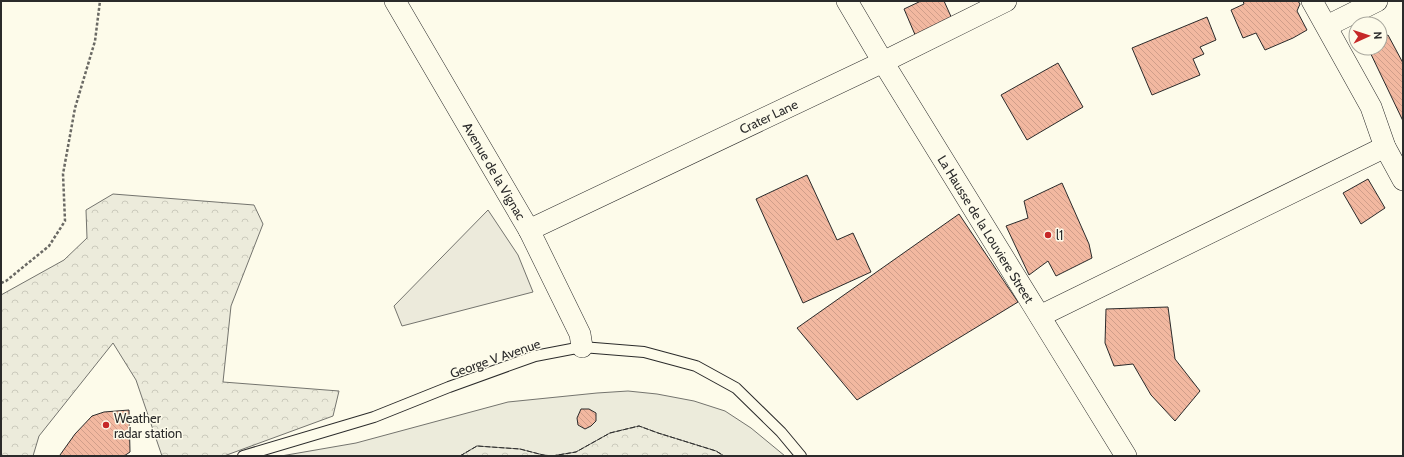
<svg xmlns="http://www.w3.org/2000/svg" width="1404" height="457" viewBox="0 0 1404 457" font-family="Cabin,sans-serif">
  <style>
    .grass { fill: #ecebdb; stroke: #74746e }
    .forest { fill: url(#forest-crowns); stroke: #74746e }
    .parking { fill: #eceadb; stroke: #74746e }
    .building { fill: url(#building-back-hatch); stroke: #2b2b2b }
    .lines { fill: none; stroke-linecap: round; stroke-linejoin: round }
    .service-casing { stroke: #2b2b2b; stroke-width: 12 }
    .minor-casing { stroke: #2b2b2b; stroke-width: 22 }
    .path { stroke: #6a6964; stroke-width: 2.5; stroke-dasharray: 3 2; stroke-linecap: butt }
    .service { stroke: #fdfbea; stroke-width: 10 }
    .minor { stroke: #fdfbea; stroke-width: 21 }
    .fence { stroke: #2b2b2b; stroke-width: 1; stroke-dasharray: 5 2; stroke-linecap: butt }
    .poi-dot { fill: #c62828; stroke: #fdfbea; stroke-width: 1.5 }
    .labels { text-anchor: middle; stroke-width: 3; stroke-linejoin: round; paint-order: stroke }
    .street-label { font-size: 13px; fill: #2b2b2b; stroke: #fdfbea }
    .poi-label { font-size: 13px; fill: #2b2b2b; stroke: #fdfbea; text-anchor: start }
  </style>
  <defs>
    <pattern id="forest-crowns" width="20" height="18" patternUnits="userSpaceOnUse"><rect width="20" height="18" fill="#ecebdb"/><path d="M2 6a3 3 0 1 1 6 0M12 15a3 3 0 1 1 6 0" fill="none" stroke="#cbcabc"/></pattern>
    <pattern id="building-back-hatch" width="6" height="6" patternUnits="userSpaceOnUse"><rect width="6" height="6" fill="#f2b8a0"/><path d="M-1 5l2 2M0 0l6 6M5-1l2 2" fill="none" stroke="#d09e8a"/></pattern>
  </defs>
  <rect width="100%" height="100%" fill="#fdfbea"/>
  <polygon class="grass" points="628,391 657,394 694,401 725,411 751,428 785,456 724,456 716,451 658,433 639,426 610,433 576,452 552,456 477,446 460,456 281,456 356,443 508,402 597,393"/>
  <g class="forest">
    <polygon points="113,194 254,205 263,224 231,306 223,382 339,391 333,416 224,456 162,456 136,380 113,343 39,436 33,456 1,456 1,295 64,260 87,238 86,210"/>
    <polygon points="639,426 658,433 716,451 724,456 552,456 576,452 610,433"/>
    <polygon points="477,446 520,449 547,456 460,456"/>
  </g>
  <polygon class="parking" points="488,210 518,255 533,292 402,326 394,306"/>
  <g class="building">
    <polygon points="921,1 944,1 953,21 916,37 904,9"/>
    <polygon points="1243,1 1298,1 1300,4 1297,11 1307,30 1293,38 1265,50 1256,33 1243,38 1231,10 1244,4"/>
    <polygon points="1207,17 1216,40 1200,47 1204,54 1193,59 1200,75 1152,95 1132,48"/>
    <polygon points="1388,35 1403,63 1403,121 1368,48 1380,48 1380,38"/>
    <polygon points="1058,63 1083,107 1027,140 1001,95"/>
    <polygon points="807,175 837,240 853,233 871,272 803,303 756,199"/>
    <polygon points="1368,179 1385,208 1361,224 1343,193"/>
    <polygon points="1062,183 1089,244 1092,258 1056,276 1048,261 1029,275 1006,226 1028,218 1024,201"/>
    <polygon points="959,214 1018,302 857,400 797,328"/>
    <polygon points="1168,307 1175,359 1200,391 1175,421 1151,395 1133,364 1114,366 1105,343 1106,309"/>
    <polygon points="581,409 589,409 596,413 596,421 591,426 585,429 578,425 577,418"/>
    <polygon points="129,410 130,452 124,456 61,456 60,455 75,434 92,416 104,412"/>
  </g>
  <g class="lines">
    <defs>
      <polyline id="service" points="243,456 374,417 449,387 535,356 582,347 644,352 696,366 736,388 781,432 801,456"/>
      <g id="minor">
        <path id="s1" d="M395 1 529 230 580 334 582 347"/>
        <path id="s2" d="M847 1 883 62 1126 456"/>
        <polyline points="1312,1 1371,107 1385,147 1403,180"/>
        <polyline points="1327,26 1377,1"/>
        <path id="s3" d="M529 230 883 62 1006 1"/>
        <polyline points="1040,316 1385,147"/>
      </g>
    </defs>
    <use href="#service" class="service-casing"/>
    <use href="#minor" class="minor-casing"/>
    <polyline class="path" points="1,283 6,281 49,246 65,221 63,174 75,108 95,41 100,1"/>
    <use href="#service" class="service"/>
    <use href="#minor" class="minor"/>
    <g class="fence">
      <polyline points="460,456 477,446 520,449 547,456"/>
      <polyline points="552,456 576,452 610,433 639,426 658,433 716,451 724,456"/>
    </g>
  </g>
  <g class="poi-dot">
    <circle cx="1048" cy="235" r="4"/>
    <circle cx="106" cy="425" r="4"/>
  </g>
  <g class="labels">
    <g class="street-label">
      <text dy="5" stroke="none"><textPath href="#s3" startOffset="265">Crater Lane</textPath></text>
      <text dy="5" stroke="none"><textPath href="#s1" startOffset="197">Avenue de la Vignac</textPath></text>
      <text dy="5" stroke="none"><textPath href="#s2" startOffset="267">La Hausse de la Louviere Street</textPath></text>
      <text transform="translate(495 358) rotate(-19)" y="5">George V Avenue</text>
    </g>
    <g class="poi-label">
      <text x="1056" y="240">l1</text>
      <text x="114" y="423">Weather<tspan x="114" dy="15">radar station</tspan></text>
    </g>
  </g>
  <rect width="1404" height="457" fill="none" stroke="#2b2b2b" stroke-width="4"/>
  <g transform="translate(1368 36) rotate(87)"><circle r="19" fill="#fdfbea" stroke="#a9a89e"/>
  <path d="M0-3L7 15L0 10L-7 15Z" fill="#c62828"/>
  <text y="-6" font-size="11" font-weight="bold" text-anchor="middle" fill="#2b2b2b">N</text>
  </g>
</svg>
